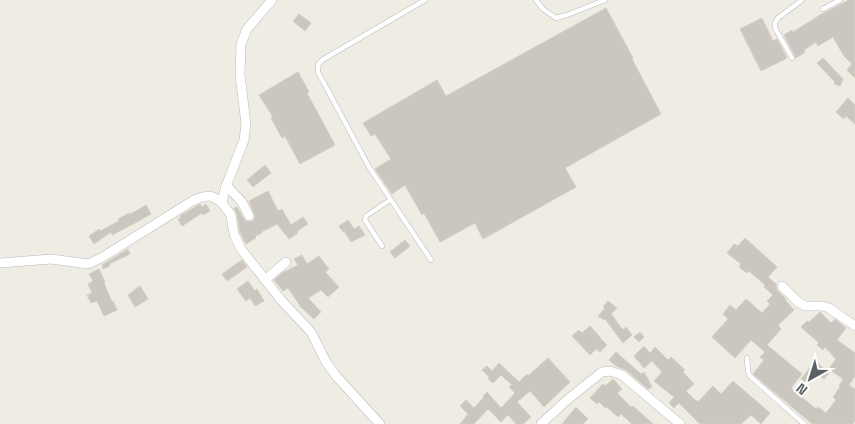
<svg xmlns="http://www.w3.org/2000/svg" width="855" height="424" viewBox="0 0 855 424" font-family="'Space Grotesk',sans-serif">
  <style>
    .building { fill: #cbc7c0; stroke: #d5cec1 }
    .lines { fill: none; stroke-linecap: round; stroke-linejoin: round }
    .lane-casing { stroke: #b6babf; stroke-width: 5.5 }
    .street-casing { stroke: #b6babf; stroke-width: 10 }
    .lane { stroke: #fff; stroke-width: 4.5 }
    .street { stroke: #fff; stroke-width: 9 }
  </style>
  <rect width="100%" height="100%" fill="#efece3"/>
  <g class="building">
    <polygon points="849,0 855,0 855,78 847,70 852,64 844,56 833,37 818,46 816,42 804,50 805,52 796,58 784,35 792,30 793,32 820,15"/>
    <polygon points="606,8 633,58 632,59 661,114 565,168 576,187 483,239 475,223 440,242 424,213 422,215 405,185 392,194 375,169 391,159 375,134 371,136 363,123 437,80 446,96"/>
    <polygon points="299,14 311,23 305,31 293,21"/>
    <polygon points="762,18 773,41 777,39 787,58 761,71 740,29"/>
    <polygon points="823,58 843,79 840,86 834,84 835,82 817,63"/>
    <polygon points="298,72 309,92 307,93 335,145 300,164 285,136 282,138 271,118 273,117 259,95"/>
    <polygon points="848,98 855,105 855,124 846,116 844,119 836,112"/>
    <polygon points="265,165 271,173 253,187 247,180"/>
    <polygon points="268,191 278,211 282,209 291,225 303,217 308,224 297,231 298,233 289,239 277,224 261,232 262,233 255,236 256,238 246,244 240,232 237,214 234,208 237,207 245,221 251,222 254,220 255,216 249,201"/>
    <polygon points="200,204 202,207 206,204 210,211 203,215 202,213 182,226 178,219 181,218 180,216"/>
    <polygon points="146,205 151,214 135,223 112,235 111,232 94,244 89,236 99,229 100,231 119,221 118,219 129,213 129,215"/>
    <polygon points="348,220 354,229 359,226 365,235 351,242 344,231 343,232 339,226"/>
    <polygon points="745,238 777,267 768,277 776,284 776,287 777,290 786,299 785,300 794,310 778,325 781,329 767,345 802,374 791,388 816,409 818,407 826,413 836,400 833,397 840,387 839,386 843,379 829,369 836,359 825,347 823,350 817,345 819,343 801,327 807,321 809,322 820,312 831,323 835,319 846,328 837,340 855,353 855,376 849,385 855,389 855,421 853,424 812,424 753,374 764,360 760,357 765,352 751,340 735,358 712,337 728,319 723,314 730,305 736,310 746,299 762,313 770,304 767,301 773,295 764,287 765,285 749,271 747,273 739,267 741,264 727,253 734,244 738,246"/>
    <polygon points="405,240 410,246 395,258 390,252"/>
    <polygon points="128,249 130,254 109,264 110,266 103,269 102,265"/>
    <polygon points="302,255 307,264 319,256 329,269 325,272 339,287 328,297 321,290 308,298 321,312 314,319 301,307 288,288 283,291 274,280 282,273 298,265 294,259"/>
    <polygon points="242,260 247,267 227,281 222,274"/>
    <polygon points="99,269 105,282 104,283 112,302 113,301 117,310 104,316 97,301 91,303 87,295 92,293 88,284 93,281 89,274"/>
    <polygon points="248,281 255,291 257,289 264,301 255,306 250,298 246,301 237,289"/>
    <polygon points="140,286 148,299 135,307 128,295"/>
    <polygon points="608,301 617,308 611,314 623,330 626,327 632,335 623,343 605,319 604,320 598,316 605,308 603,307"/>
    <polygon points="590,326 600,337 600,338 607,345 600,352 596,349 590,355 572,336 579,330 582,333"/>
    <polygon points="640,332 644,337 639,342 634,337"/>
    <polygon points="644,346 650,353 655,347 668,360 671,357 685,370 683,372 694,384 686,391 695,400 696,400 698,402 713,386 721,394 733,381 770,413 761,424 751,415 741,424 700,424 679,403 674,408 669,403 674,397 654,381 662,372 652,361 644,368 634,356"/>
    <polygon points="616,352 641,374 644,372 652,387 648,389 626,370 616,366 609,360"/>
    <polygon points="548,358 570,382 544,407 530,391 517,402 531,417 523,424 516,424 508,415 501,422 488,409 474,424 460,424 468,414 460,406 466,400 474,408 484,397 483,396 487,392 501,408 515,393 509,387 512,385 501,375 493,383 488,379 490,378 482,370 487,366 492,371 499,363 519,382 527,374 528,376"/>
    <polygon points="815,361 829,373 824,379 816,372 806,383 801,379"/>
    <polygon points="613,379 622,389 617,393 631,407 633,406 653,424 632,424 621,414 618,417 607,407 605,408 599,402 597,404 590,398 603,384 605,386"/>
    <polygon points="576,407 588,419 583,424 562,424"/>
  </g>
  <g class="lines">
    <defs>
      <g id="lane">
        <polyline points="425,0 322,60 318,65 318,72 369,167 431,260"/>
        <polyline points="536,0 543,9 556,18 567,15 605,0"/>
        <polyline points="823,9 840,0"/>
        <polyline points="792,58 775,28 775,23 778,18 802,0"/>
        <polyline points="382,246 365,220 366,216 390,200"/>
        <polyline points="747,358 748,371 750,376 804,424"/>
      </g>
      <g id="street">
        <polyline points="272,0 247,29 241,44 240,75 246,124 244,140 225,189 222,203 231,215 234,234 241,249 281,300 311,332 326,362 337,377 380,424"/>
        <polyline points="226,185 242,202 249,216"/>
        <path d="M0 263 51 259 88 264 101 258 194 200C207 195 210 193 222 203"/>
        <polyline points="265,280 286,262"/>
        <polyline points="782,286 798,302 805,306 822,306 829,308 855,326"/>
        <polyline points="541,424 567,400 602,372 610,371 622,375 680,424"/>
      </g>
    </defs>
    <use href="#lane" class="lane-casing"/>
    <use href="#street" class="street-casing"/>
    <use href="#lane" class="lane"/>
    <use href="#street" class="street"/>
  </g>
  <g transform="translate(810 379) rotate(219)" stroke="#ffffff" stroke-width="4" paint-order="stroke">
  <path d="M0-4L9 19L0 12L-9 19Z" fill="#5b6065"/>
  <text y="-8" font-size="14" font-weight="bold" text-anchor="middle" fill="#5b6065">N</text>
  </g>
</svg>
